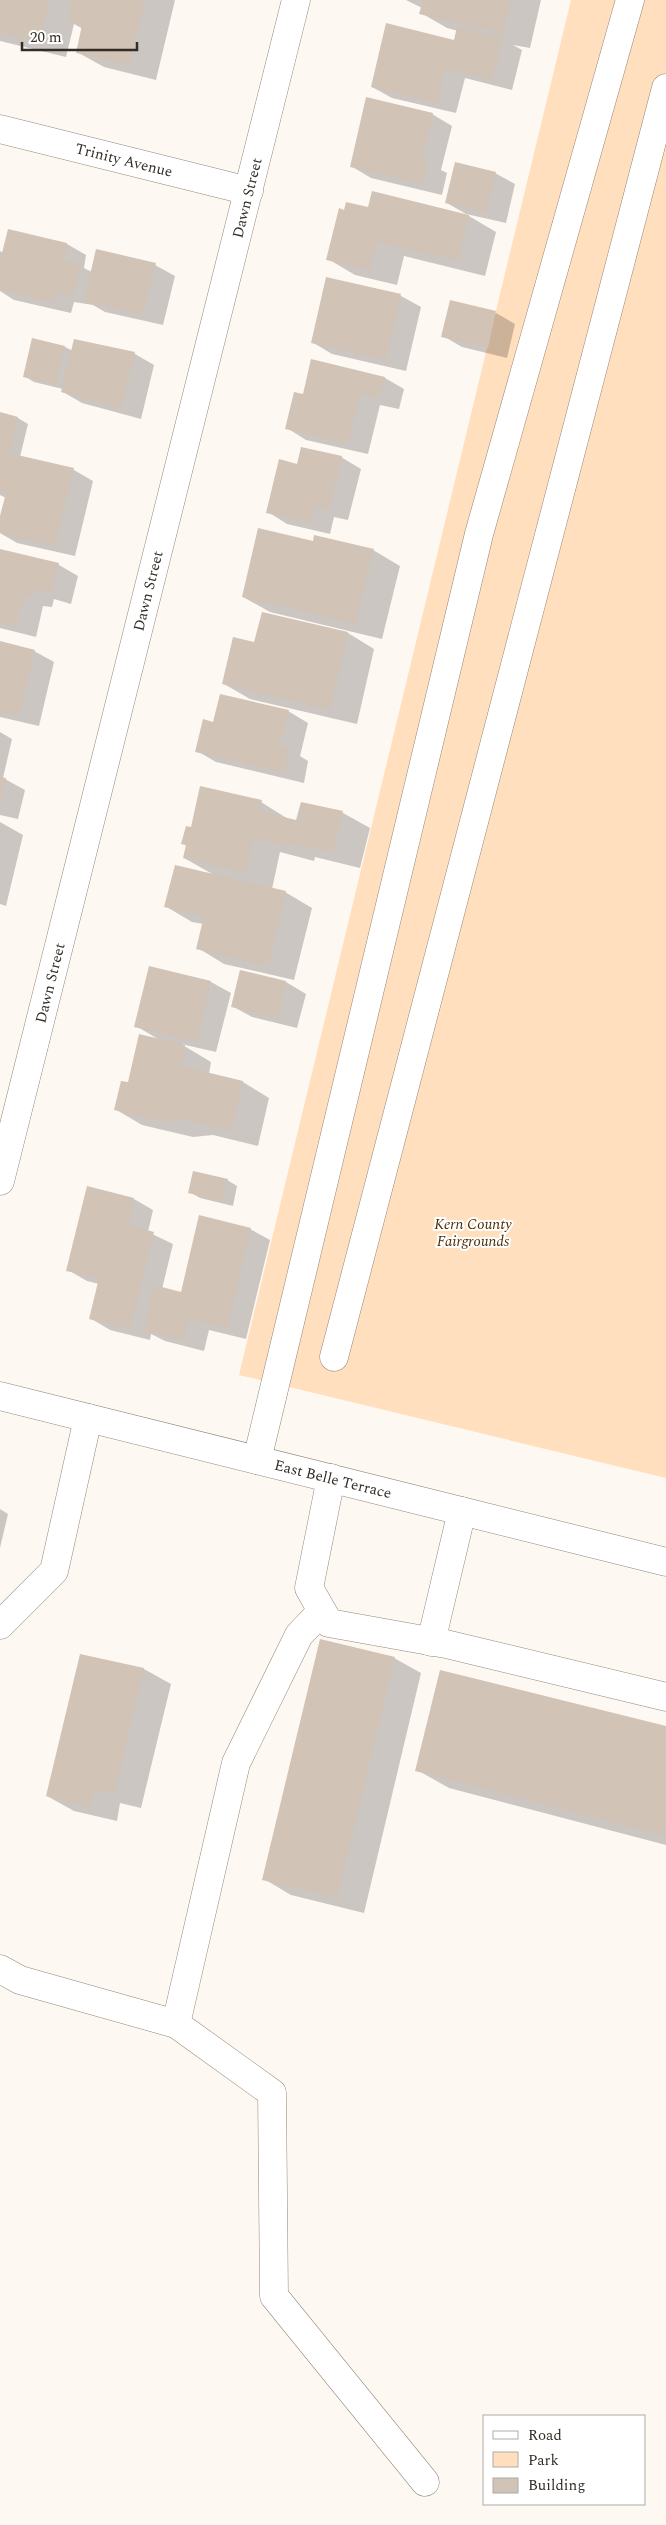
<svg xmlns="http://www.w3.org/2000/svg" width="666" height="2525" viewBox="0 0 666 2525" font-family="Spectral,serif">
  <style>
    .green { fill: #ffdfbe }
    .shadow { fill: #0003 }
    .building { fill: #d1c3b5 }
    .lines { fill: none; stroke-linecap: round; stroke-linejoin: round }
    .minor-casing { stroke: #948779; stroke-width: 29 }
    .minor { stroke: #fff; stroke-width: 28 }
    .labels { text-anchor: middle; stroke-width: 4; stroke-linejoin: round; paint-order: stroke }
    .street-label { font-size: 15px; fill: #332d27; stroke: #fff }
    .park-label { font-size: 15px; font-style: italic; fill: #4d2c00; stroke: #fff }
  </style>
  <rect width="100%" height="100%" fill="#fef8f2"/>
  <polygon class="green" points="571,0 666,0 666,1478 239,1375"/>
  <g class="shadow">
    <polygon points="0,0 175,0 156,80 104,67 77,52 83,29 74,24 66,57 0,41"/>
    <polygon points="406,0 541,0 530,48 513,45 522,50 512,90 465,78 456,113 392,98 372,87 455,41 458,31 447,28 421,13 422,8"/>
    <polygon points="432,114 452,126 441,170 447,173 442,195 371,178 351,166"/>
    <polygon points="495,173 515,184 506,223 466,214 447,203"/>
    <polygon points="372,193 469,216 496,232 485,276 404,256 397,285 355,275 328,259 345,211 369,208"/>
    <polygon points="9,230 67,244 86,255 84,268 92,272 155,265 175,276 163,325 105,312 93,305 74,302 71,313 14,300 0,291 0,251 3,253"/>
    <polygon points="327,278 401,296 421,307 406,371 332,354 312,342"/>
    <polygon points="496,313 515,324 507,358 462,347 443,336"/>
    <polygon points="33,339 65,347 73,351 135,354 154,365 141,419 82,403 63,392 63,389 34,382 24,376"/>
    <polygon points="312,360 385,378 404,389 399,409 380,405 368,454 306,440 287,428 304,395"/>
    <polygon points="0,414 18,418 28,424 20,457 74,470 93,481 75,556 17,543 0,533 6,498 0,495"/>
    <polygon points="341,457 361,469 348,520 334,517 330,534 287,524 268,512 298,466"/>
    <polygon points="314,543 373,550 400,566 382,639 270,612 243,597"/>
    <polygon points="0,551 59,565 78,576 71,604 54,599 52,607 43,606 36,637 0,628"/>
    <polygon points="348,633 374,649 357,724 250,699 224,684 255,644"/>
    <polygon points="0,643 34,651 54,662 39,726 0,717"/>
    <polygon points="288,711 308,723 300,756 308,761 304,783 216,762 197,751 214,723"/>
    <polygon points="0,732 12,739 3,778 25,790 18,819 0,815"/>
    <polygon points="261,802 288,819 297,821 302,803 343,813 370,828 360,868 315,857 314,861 280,852 272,889 285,892 312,908 294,980 224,964 198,948 203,924 192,922 165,906 214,875 184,858 187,846 183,844 191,828"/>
    <polygon points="0,822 23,835 6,906 0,904"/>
    <polygon points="150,967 211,982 231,993 216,1052 181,1044 211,1062 209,1074 243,1082 269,1098 258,1146 213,1135 193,1137 142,1125 115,1109 129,1084 158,1039 136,1026"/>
    <polygon points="240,972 286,982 306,994 297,1028 252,1017 232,1006"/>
    <polygon points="227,1180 237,1186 233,1206 200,1198 190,1192"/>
    <polygon points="134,1199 153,1210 148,1232 173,1244 162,1289 182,1293 250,1229 270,1240 246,1339 209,1330 204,1351 165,1341 151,1334 150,1340 110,1330 90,1318 99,1284 87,1281 68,1270"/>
    <polygon points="0,1509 8,1514 0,1548"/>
    <polygon points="81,1656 144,1669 171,1684 141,1808 120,1803 117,1821 74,1811 47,1796"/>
    <polygon points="394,1658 421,1673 364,1913 291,1895 264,1879"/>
    <polygon points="666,1727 666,1845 449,1788 417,1770"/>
  </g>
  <g class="building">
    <polygon points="0,0 49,0 39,42 0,33"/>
    <polygon points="72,0 145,0 129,65 76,53 82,25 67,21"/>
    <polygon points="423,0 511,0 503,33 419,14"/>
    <polygon points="386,23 454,40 457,27 503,37 492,80 445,68 437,103 371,87"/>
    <polygon points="366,97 433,113 422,160 428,161 422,184 350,167"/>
    <polygon points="455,162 496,172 486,213 445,203"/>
    <polygon points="372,191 469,215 458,261 377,242 370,270 326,260 339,208 344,210 346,202 368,207"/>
    <polygon points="8,229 67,243 64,260 81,265 73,296 55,292 52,303 0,290 0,261"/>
    <polygon points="96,249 156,263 143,315 84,301"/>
    <polygon points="326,277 401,294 386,360 311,343"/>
    <polygon points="450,300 496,311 488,348 441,337"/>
    <polygon points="32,338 65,346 56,385 23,377"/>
    <polygon points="74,339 135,352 121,409 61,392"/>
    <polygon points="311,359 385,377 380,398 360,394 348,444 285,429 294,392 303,394"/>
    <polygon points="0,412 18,417 10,452 0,450"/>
    <polygon points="301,447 342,456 329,510 315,507 311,523 266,513 279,459 297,464"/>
    <polygon points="0,451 74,468 55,546 0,533 0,516 6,493 0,491"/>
    <polygon points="258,528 313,541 314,535 374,549 355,624 242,597"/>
    <polygon points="0,549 59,563 52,593 34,589 32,597 24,595 16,627 0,623"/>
    <polygon points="262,612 348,632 330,710 222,684 233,637 254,642"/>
    <polygon points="0,641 35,650 19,716 0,712"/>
    <polygon points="220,694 289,710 280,746 289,749 284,772 195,752 203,719 213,722"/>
    <polygon points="0,777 6,778 1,798 0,798"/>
    <polygon points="200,786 262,800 259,811 296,820 301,802 343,811 333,853 289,843 288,846 254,838 245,873 183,858 186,845 181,844 186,826 191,827"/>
    <polygon points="175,865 286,891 268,966 196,949 204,916 164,907"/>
    <polygon points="149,966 211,981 197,1042 134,1027"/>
    <polygon points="240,970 286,981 278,1018 231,1007"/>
    <polygon points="139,1034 185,1045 181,1066 243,1081 231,1131 185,1120 165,1122 114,1110 121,1081 128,1082"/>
    <polygon points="193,1171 228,1179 222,1201 188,1193"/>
    <polygon points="87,1186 134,1198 128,1225 154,1232 130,1329 89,1319 99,1278 66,1271"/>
    <polygon points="199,1215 251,1228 227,1328 190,1319 184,1340 144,1331 154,1285 181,1292"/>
    <polygon points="320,1639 395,1657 337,1898 262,1880"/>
    <polygon points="80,1654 144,1668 114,1794 94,1789 90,1807 46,1796"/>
    <polygon points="440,1670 666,1726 666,1836 415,1771"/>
  </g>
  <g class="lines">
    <defs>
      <g id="minor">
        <polyline points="0,129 249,191"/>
        <polyline points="0,1181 296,0"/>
        <polyline points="334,1357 666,88"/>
        <polyline points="0,1396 666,1562"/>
        <polyline points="257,1460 479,534 630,0"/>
        <polyline points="331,1478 309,1588 329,1623 446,1644 666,1697"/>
        <polyline points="0,1625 54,1571 88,1418"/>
        <polyline points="431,1642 462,1511"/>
        <polyline points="0,1969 20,1980 176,2024 236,1763 299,1635 322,1611"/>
        <polyline points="176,2024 272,2093 274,2296 425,2482"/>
      </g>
    </defs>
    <use href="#minor" class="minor-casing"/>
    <use href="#minor" class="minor"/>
  </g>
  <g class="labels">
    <g class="street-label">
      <text transform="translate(124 160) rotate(14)" y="5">Trinity Avenue</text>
      <text transform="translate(247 198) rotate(-76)" y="5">Dawn Street</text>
      <text transform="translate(148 591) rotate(-76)" y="5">Dawn Street</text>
      <text transform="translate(50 983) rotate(-76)" y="5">Dawn Street</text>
      <text transform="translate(333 1479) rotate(14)" y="5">East Belle Terrace</text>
    </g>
    <g class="park-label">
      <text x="473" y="1229">Kern County<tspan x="473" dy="17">Fairgrounds</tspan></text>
    </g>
  </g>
  <rect x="483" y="2415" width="162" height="90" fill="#ffffff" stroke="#adaba9"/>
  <rect x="493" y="2431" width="25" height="8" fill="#ffffff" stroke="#adaba9"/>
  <text x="528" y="2440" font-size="15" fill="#332d27">Road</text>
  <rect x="493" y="2452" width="25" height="15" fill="#ffdfbe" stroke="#adaba9"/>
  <text x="528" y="2465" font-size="15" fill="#332d27">Park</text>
  <rect x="493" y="2478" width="25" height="15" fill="#d1c3b5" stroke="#adaba9"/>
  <text x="528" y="2490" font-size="15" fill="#332d27">Building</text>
  <path d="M22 42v8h115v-8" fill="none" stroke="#332d27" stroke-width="2.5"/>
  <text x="30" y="42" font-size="15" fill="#332d27" stroke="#ffffff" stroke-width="4" paint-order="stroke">20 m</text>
</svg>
